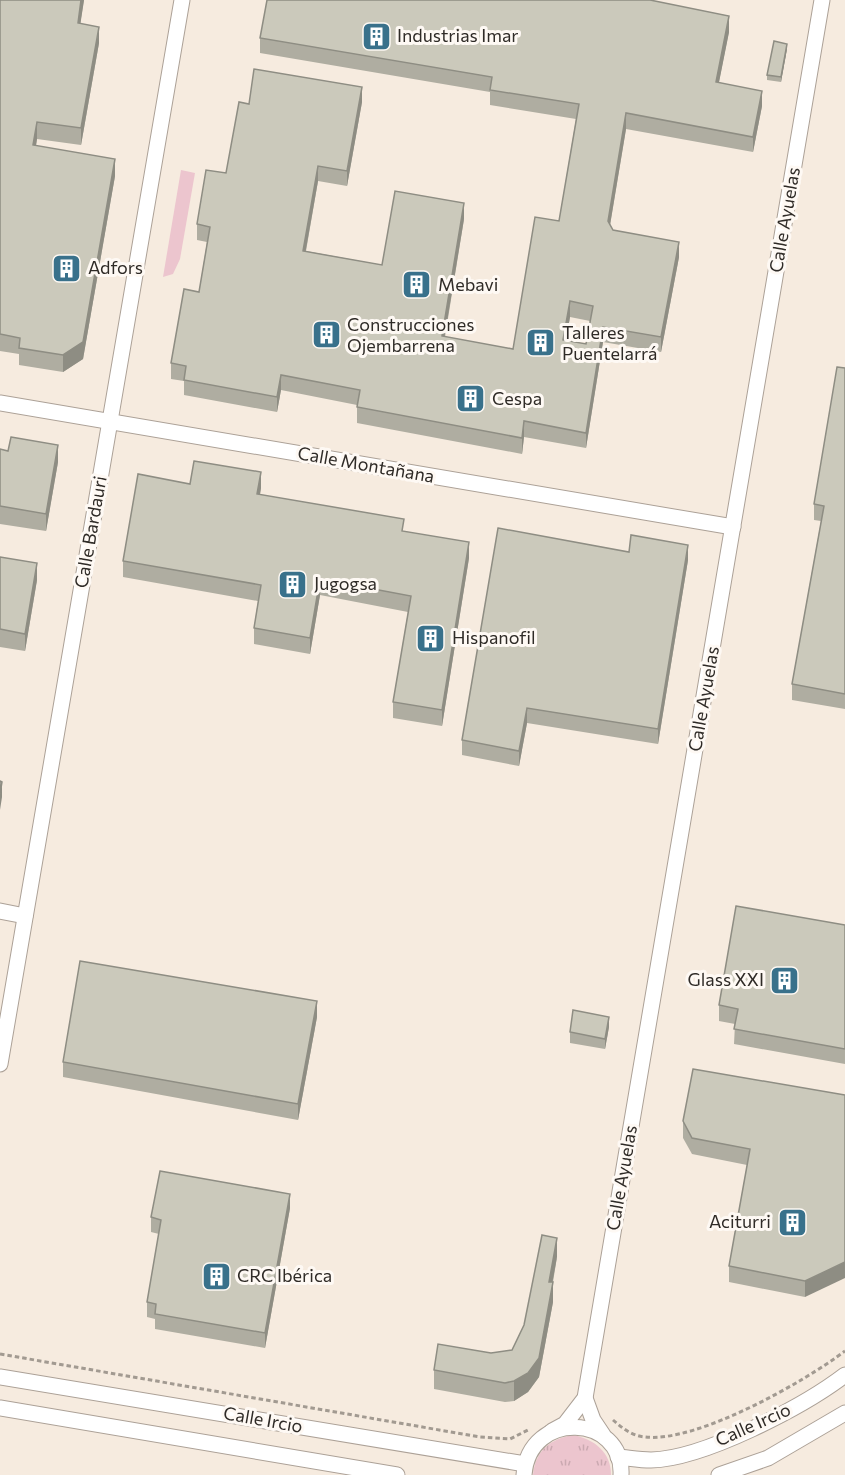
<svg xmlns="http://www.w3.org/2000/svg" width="845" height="1475" viewBox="0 0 845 1475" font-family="Commissioner,sans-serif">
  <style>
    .grass { fill: url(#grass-tufts) }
    .garden { fill: #ecc5ce }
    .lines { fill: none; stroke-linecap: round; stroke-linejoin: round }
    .minor-casing { stroke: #aca197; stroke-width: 17 }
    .path { stroke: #a29a91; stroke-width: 3; stroke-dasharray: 4.5 3; stroke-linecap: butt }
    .minor { stroke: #fff; stroke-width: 15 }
    .wall { fill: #afada1; fill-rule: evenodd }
    .shaded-wall { fill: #8e8d83 }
    .building { fill: #cbc9bb; stroke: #8e8d83; stroke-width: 1.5; fill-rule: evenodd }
    .labels { text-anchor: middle; stroke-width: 6; stroke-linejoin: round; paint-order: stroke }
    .poi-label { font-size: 18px; fill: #2f2b27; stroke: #fef9f4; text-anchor: start }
    .street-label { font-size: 18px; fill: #2f2b27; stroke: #fef9f4 }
  </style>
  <defs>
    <pattern id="grass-tufts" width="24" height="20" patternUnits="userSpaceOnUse" patternTransform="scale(1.5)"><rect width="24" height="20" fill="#ecc5ce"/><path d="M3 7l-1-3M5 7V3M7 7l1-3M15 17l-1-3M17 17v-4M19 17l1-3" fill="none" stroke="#cba9b1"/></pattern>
  </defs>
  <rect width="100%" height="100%" fill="#f6ebdf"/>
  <path class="grass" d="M573 1435C594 1439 611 1452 611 1475H533C535 1451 550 1439 573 1435Z"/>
  <polygon class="garden" points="181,170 195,173 180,259 173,274 163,277"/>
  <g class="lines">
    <defs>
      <g id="minor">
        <polyline points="0,403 733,527"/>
        <polyline points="0,911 25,916"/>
        <polyline points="0,1064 182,0"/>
        <polyline points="0,1377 525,1464"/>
        <polyline points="585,1398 593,1420 603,1435"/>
        <polyline points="0,1408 397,1475"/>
        <polyline points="552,1431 565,1424 585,1398 822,0"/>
        <path d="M618 1457C629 1458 640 1460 651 1460 703 1459 803 1407 845 1375"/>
        <path d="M524 1475C529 1409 624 1414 621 1475"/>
        <polyline points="719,1475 768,1458 845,1413"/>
      </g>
    </defs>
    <use href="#minor" class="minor-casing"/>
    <g class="path">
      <polyline points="0,1354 480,1437 510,1439 528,1430"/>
      <path d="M613 1420C622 1428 632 1436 645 1437 697 1443 804 1382 845 1351"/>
    </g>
    <use href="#minor" class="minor"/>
  </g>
  <g class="wall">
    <polygon points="0,0 84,0 80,24 99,43 81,145 37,139 36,146 115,176 83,359 63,372 19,365 19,354 0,351"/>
    <path d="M729 32 719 82 762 106 753 152 626 129 610 225 613 230 679 257 661 352 603 342 586 448 524 437 522 454 357 423V405L281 390 277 412 184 395V381L171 379V363L199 292 207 242 197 240V224L226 173 249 104 362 102 347 186 318 181 306 251 382 265 464 219 445 337 513 349 559 221 576 119 490 105V92L260 53V38ZM570 317 590 321 586 344 566 340Z"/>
    <polygon points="787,49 781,82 767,80 767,75"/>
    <polygon points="845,368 845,709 792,700 792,684 821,521 814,520 814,504"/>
    <polygon points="0,449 58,462 46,531 0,524"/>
    <polygon points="190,484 261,488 260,495 404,532 469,558 442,726 393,718 393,702 408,612 320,595 310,654 254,644 254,628 258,601 123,577 123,561"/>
    <polygon points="629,552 688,560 658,744 527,723 519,766 462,755 462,740"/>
    <polygon points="0,557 37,580 25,651 0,647"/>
    <polygon points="845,925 845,1064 734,1044 735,1024 719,1021 719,1005"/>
    <polygon points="317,1017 298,1120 63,1077 63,1062"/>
    <polygon points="609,1027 605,1049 570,1043 570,1032"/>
    <polygon points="845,1095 805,1297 729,1282 729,1266 747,1165 692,1154 683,1138 683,1121"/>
    <polygon points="290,1208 265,1348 155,1329 155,1319 147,1317 147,1302 159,1234 151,1232 151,1217"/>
    <polygon points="557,1257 553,1282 553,1302 539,1377 528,1392 514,1401 505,1402 434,1389 434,1370 491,1353 512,1350"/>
  </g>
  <g class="shaded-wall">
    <polygon points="81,0 84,0 78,40 78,23"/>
    <polygon points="729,16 729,32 716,97 716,82"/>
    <polygon points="99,27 99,43 81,145 81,128"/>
    <polygon points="787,44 787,49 781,82 781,77"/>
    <polygon points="362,87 362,102 347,186 347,171"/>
    <polygon points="762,91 762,106 753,152 753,137"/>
    <polygon points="626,113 626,129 608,237 608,221"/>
    <polygon points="37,122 37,139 33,162 33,145"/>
    <polygon points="115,159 115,176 83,359 63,372 63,355"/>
    <polygon points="318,166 318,181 303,266 303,251"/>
    <polygon points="464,203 464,219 442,352 442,336"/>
    <polygon points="679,242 679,257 661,352 661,337"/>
    <polygon points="570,301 570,317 563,356 563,340"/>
    <polygon points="603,327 603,342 586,448 586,433"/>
    <polygon points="281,375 281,390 277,412 277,397"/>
    <polygon points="524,421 524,437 522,454 522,438"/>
    <polygon points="58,445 58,462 46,531 46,514"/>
    <polygon points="261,472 261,488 257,510 257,494"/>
    <polygon points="469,542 469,558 442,726 442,710"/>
    <polygon points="688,545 688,560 658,744 658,729"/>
    <polygon points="37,563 37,580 25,651 25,634"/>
    <polygon points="320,579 320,595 310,654 310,638"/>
    <polygon points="527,708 527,723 519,766 519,751"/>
    <polygon points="2,782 2,797 0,810 0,794"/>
    <polygon points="317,1001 317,1017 298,1120 298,1104"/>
    <polygon points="609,1017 609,1027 605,1049 605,1039"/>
    <polygon points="290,1194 290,1208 265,1348 265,1333"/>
    <polygon points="557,1238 557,1257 549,1301 549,1282"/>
    <polygon points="845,1262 845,1278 805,1297 805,1281"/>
    <polygon points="553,1282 553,1302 539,1377 528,1392 514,1401 514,1381"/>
  </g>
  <g class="building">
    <polygon points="0,0 81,0 78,23 99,27 81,128 37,122 33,145 115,159 83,342 63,355 19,348 20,338 0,334"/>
    <path d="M267 0H650L729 16 716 82 762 91 753 137 626 113 608 221 613 230 679 242 661 337 603 327 586 433 524 421 522 438 357 407 360 390 281 375 277 397 184 380 186 366 171 363 184 289 199 292 210 227 197 224 206 170 226 173 239 102 249 104 254 69 362 87 347 171 318 166 303 251 382 265 395 191 464 203 442 336 513 349 535 217 559 221 579 104 490 90 492 77 260 38ZM570 301 593 306 586 344 563 340Z"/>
    <polygon points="774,41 787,44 781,77 767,75"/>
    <polygon points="837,367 845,368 845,694 792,684 824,506 814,504"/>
    <polygon points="11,437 58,445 46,514 0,506 0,449 8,451"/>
    <polygon points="194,461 261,472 257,494 404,519 402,531 469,542 442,710 393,702 411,596 320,579 310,638 254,628 261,585 123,561 138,474 190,484"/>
    <polygon points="498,528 629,552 631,535 688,545 658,729 527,708 519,751 462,740"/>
    <polygon points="0,557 37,563 25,634 0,629"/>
    <polygon points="0,781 2,782 0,794"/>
    <polygon points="736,906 845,925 845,1049 734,1029 738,1009 719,1005"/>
    <polygon points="80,961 317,1001 298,1104 63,1062"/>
    <polygon points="573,1010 609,1017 605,1039 570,1032"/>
    <polygon points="693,1069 845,1095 845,1262 805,1281 729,1266 750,1149 692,1138 683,1121"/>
    <polygon points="160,1171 290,1194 265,1333 155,1314 156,1304 147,1302 161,1220 151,1217"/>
    <polygon points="542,1235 557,1238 549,1282 553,1282 539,1358 528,1373 514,1381 505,1383 434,1370 438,1344 491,1353 512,1350 524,1325"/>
  </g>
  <defs>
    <symbol id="building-square" viewBox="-11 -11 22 22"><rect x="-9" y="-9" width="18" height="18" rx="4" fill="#39718b" stroke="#fef9f4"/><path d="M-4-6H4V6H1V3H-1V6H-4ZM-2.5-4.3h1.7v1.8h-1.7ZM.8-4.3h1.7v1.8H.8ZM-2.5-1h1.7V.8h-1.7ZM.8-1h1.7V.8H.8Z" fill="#fff"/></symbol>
  </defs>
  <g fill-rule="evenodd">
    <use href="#building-square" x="360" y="20" width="33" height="33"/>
    <use href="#building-square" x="50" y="252" width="33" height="33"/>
    <use href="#building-square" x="400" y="268" width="33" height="33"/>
    <use href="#building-square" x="310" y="318" width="33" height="33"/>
    <use href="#building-square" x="524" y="326" width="33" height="33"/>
    <use href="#building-square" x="454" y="382" width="33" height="33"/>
    <use href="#building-square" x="276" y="568" width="33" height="33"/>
    <use href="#building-square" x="414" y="622" width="33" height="33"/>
    <use href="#building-square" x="768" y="964" width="33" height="33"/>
    <use href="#building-square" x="776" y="1206" width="33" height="33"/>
    <use href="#building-square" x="200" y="1260" width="33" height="33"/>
  </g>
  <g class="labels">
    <g class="poi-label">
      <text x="397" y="42">Industrias Imar</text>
      <text x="88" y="274">Adfors</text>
      <text x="438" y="291">Mebavi</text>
      <text x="347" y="331">Construcciones<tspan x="347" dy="21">Ojembarrena</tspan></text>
      <text x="562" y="339">Talleres<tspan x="562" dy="21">Puentelarrá</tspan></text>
      <text x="492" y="405">Cespa</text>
      <text x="314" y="590">Jugogsa</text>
      <text x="452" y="644">Hispanofil</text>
      <text x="764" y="986" text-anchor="end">Glass XXI</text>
      <text x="771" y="1228" text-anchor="end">Aciturri</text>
      <text x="237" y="1282">CRC Ibérica</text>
    </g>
    <g class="street-label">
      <text transform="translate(785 220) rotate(-80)" y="6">Calle Ayuelas</text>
      <text transform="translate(366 465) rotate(10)" y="6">Calle Montañana</text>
      <text transform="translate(91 532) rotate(-80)" y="6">Calle Bardauri</text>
      <text transform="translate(704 699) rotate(-80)" y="6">Calle Ayuelas</text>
      <text transform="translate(622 1178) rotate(-80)" y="6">Calle Ayuelas</text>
      <text transform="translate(263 1420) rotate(10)" y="6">Calle Ircio</text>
      <text transform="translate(753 1425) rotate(-24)" y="6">Calle Ircio</text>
    </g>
  </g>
</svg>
